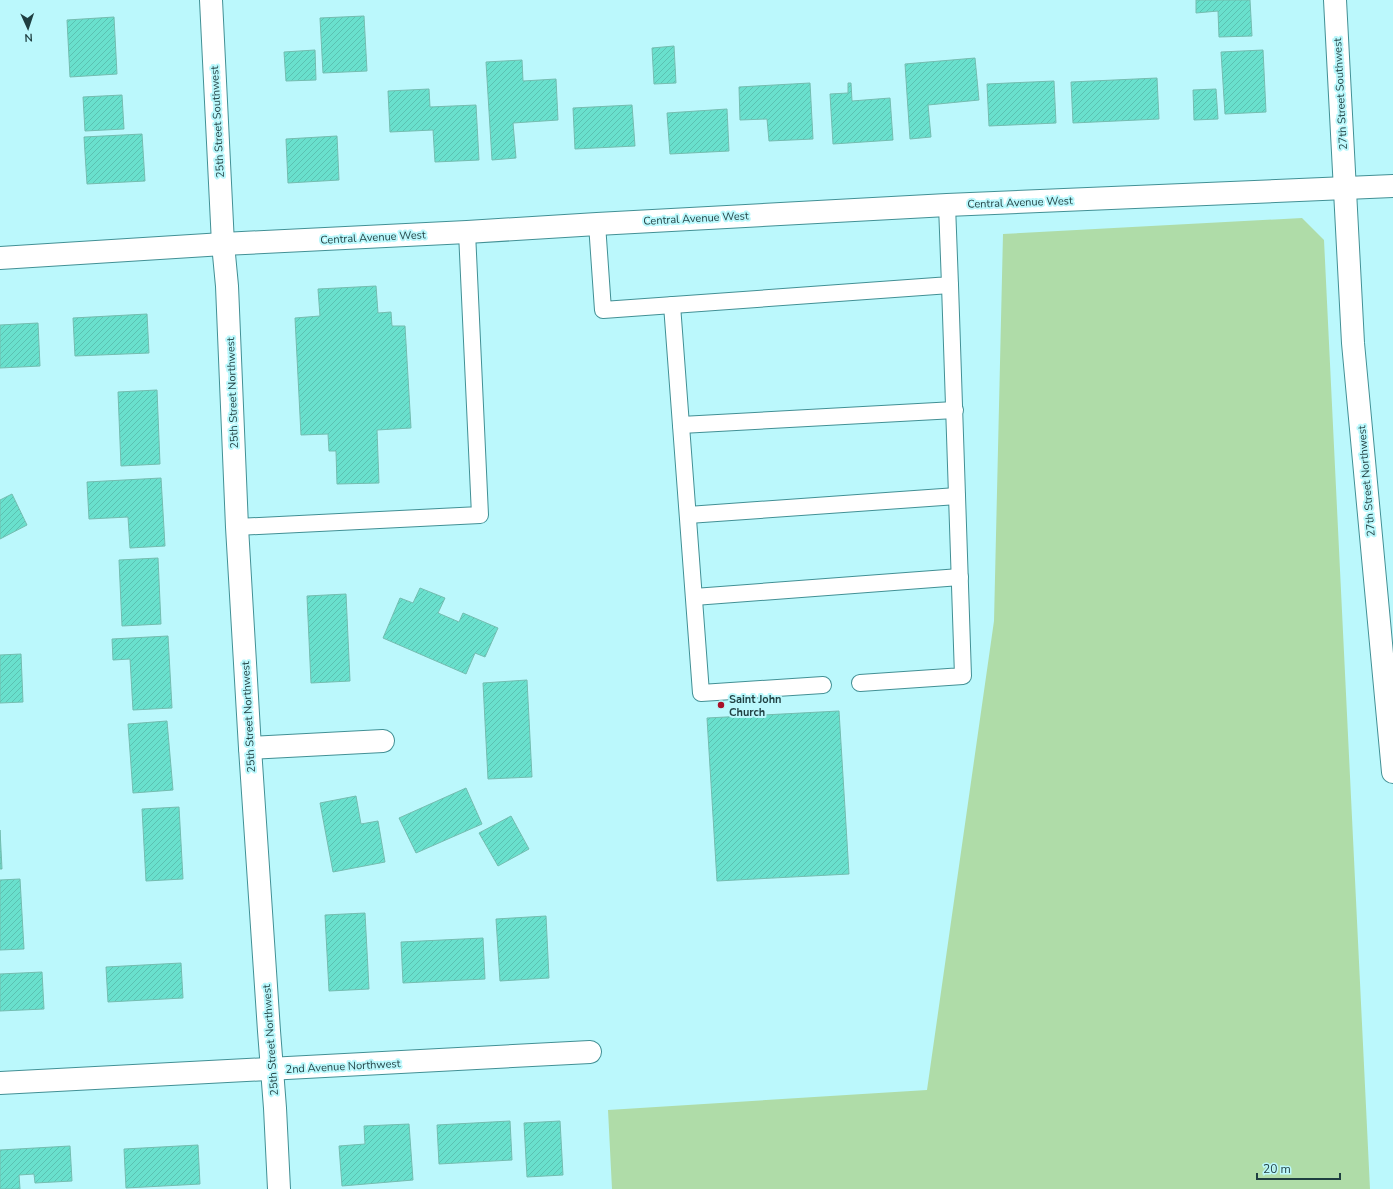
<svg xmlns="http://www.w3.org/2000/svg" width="1393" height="1189" viewBox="0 0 1393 1189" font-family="'Nunito Sans',sans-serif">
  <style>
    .grass { fill: #afdca8 }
    .building { fill: url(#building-hatch); stroke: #74bdb0 }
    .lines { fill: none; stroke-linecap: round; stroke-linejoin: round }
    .lane-casing { stroke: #429095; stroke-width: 18 }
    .street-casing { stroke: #429095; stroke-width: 24 }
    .lane { stroke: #fff; stroke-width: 16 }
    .street { stroke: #fff; stroke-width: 22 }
    .poi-dot { fill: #a81029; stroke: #bbf8fc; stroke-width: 1.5 }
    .labels { text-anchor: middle; stroke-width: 4; stroke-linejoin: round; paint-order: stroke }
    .street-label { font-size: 11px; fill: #1f3f41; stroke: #bbf8fc }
    .poi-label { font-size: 11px; font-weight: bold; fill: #1f3f41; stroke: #bbf8fc; text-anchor: start }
  </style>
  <defs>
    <pattern id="building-hatch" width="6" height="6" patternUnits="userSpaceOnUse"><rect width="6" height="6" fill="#69e0cd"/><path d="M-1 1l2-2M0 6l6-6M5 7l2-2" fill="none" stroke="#5bc1b1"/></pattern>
  </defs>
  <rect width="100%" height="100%" fill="#bbf8fc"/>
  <polygon class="grass" points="1302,218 1324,240 1370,1189 612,1189 608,1110 927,1090 994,621 1003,234"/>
  <g class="building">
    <polygon points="1196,0 1250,0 1252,36 1219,37 1218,11 1196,13"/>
    <polygon points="364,16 367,71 323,73 320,18"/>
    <polygon points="114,17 117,74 70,77 67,20"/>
    <polygon points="674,46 676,83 654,84 652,48"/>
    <polygon points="315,50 316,80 286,81 284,52"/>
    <polygon points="1263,50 1266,112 1225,114 1221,52"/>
    <polygon points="975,58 979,100 928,105 931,137 910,139 905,64"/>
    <polygon points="522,60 523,81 556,79 558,120 513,123 516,158 492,160 486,62"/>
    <polygon points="1157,78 1159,119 1073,123 1071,82"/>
    <polygon points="1054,81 1056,123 989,126 987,84"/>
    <polygon points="810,83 813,139 769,141 767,119 740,120 739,87"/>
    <polygon points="848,83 851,83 852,101 890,98 893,140 833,144 830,94 848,93"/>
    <polygon points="429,89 430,107 476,105 479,160 435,162 433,130 390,132 388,91"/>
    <polygon points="1216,89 1218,119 1194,120 1193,90"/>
    <polygon points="122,95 124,129 85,131 83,97"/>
    <polygon points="632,105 635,146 575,149 573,108"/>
    <polygon points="727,109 729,151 670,154 667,113"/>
    <polygon points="142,134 145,181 87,184 84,137"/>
    <polygon points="337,136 339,180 288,183 286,139"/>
    <polygon points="376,286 378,313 391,312 392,326 405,326 411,428 377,430 379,483 337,484 336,451 329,451 328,434 301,435 295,318 320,316 318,289"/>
    <polygon points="147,314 149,353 75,356 73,318"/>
    <polygon points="38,323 40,366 0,368 0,325"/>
    <polygon points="157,390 160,464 121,466 118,392"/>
    <polygon points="161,478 165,546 130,548 128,517 89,519 87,482"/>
    <polygon points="12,494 27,525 0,539 0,500"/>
    <polygon points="158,558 161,624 122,626 119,560"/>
    <polygon points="420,588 445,598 438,613 459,622 463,613 498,628 485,657 475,653 466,674 383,638 400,598 413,603"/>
    <polygon points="346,594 350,681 311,683 307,596"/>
    <polygon points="168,636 172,708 133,710 130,659 113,660 112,639"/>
    <polygon points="21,654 23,702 0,703 0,655"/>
    <polygon points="527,680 532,777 488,779 483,683"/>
    <polygon points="839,711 849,874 717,881 707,718"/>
    <polygon points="167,721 173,790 133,793 128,724"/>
    <polygon points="466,788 482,824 416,853 399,818"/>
    <polygon points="356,796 361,824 378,821 385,862 333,872 320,803"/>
    <polygon points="179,807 183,879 146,881 142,809"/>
    <polygon points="511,816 529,849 498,866 479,833"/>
    <polygon points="0,830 2,869 0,869"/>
    <polygon points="20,879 24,949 0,950 0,880"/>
    <polygon points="365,913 369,989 329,991 325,915"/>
    <polygon points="546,916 549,978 500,981 496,919"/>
    <polygon points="483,938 485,979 403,983 401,942"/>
    <polygon points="181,963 183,998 108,1002 106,967"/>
    <polygon points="42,972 44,1009 0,1011 0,974"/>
    <polygon points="510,1121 512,1160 439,1164 437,1125"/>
    <polygon points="560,1121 563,1175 527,1177 524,1123"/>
    <polygon points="409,1124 413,1180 342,1186 339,1146 365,1144 364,1126"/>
    <polygon points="198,1145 200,1184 126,1188 124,1149"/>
    <polygon points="70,1146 72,1181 35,1183 34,1174 19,1175 20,1189 0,1189 0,1150"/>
  </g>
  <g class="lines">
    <defs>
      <g id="lane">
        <polyline points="597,224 603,310 950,285 947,205"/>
        <polyline points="672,305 701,693 823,685"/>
        <polyline points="681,425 955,410"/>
        <polyline points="688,515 957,496"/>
        <polyline points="237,527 480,515 467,232"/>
        <polyline points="694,597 960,577"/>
        <polyline points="860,683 963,676 950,285"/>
      </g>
      <g id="street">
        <polyline points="211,0 223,244 227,286 237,527 250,748 269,1031 275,1108 279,1189"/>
        <polyline points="1335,0 1353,343 1393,772"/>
        <polyline points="0,258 223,244 467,232 597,224 947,205 1393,186"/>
        <polyline points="250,748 383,741"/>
        <polyline points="0,1083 590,1052"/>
      </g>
    </defs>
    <use href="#lane" class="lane-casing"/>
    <use href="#street" class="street-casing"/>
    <use href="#lane" class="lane"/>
    <use href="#street" class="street"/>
  </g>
  <circle class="poi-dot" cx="721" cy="705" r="4"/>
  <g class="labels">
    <g class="street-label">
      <text transform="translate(1340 94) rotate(-93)" y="4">27th Street Southwest</text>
      <text transform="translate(217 122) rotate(-93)" y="4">25th Street Southwest</text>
      <text transform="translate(1020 202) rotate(-2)" y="4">Central Avenue West</text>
      <text transform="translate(696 218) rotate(-3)" y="4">Central Avenue West</text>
      <text transform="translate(373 237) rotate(-3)" y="4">Central Avenue West</text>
      <text transform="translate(232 393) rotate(-92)" y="4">25th Street Northwest</text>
      <text transform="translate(1366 481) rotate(-95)" y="4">27th Street Northwest</text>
      <text transform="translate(248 717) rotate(-93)" y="4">25th Street Northwest</text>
      <text transform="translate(270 1040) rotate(-94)" y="4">25th Street Northwest</text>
      <text transform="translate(343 1066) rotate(-3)" y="4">2nd Avenue Northwest</text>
    </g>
    <g class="poi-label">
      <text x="729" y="703">Saint John<tspan x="729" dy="13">Church</tspan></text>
    </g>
  </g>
  <g transform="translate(28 28) rotate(177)" stroke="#bbf8fc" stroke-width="3" paint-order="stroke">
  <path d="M0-3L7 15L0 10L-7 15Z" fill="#1f3f41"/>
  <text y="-6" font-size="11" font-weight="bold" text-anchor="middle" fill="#1f3f41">N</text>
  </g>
  <path d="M1257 1173v6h83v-6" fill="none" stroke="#1f3f41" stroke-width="2"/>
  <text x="1263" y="1173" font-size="12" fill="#1f3f41" stroke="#bbf8fc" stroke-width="3" paint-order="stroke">20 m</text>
</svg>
